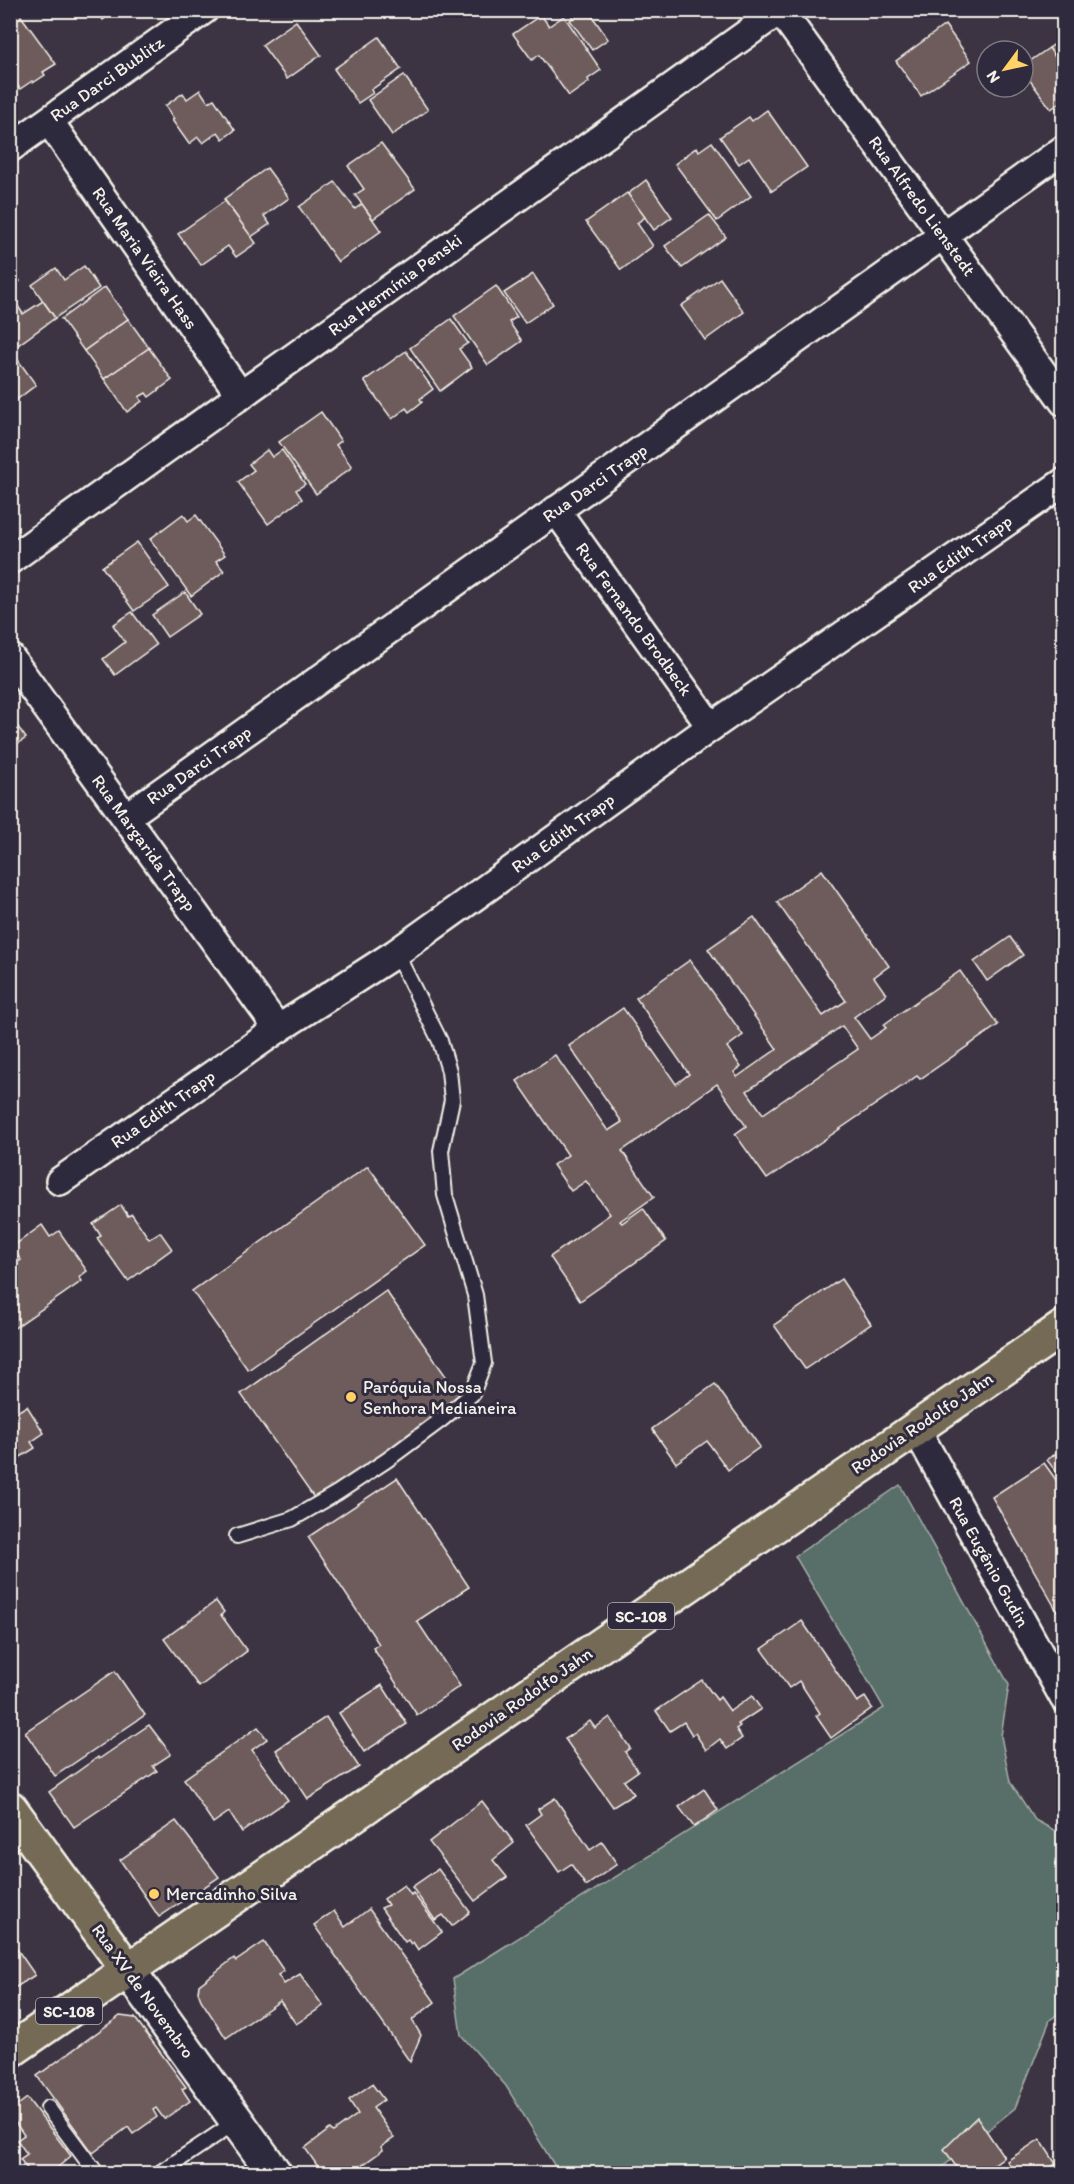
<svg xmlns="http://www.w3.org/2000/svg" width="1074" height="2184" viewBox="0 0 1074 2184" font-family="Itim,sans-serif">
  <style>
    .green { fill: #596e69; stroke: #a6b0a8; stroke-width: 1.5 }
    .building { fill: #6e5c5b; stroke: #f4f1e8; stroke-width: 1.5; fill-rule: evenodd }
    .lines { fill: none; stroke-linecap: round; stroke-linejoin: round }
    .service-casing { stroke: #f4f1e8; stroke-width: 18 }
    .minor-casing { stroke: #f4f1e8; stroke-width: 32 }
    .tertiary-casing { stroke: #f4f1e8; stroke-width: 38 }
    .primary-casing { stroke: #f4f1e8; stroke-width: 38 }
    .service { stroke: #2f2a3d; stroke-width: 14 }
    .minor { stroke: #2f2a3d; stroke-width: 27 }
    .tertiary { stroke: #2f2a3d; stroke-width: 33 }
    .primary { stroke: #746b55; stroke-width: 33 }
    .poi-dot { fill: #ffd166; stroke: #2f2a3d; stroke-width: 2 }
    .labels { text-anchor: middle; stroke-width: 6; stroke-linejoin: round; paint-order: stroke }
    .shield { fill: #2f2a3d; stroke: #b9b5b5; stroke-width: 1.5 }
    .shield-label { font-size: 16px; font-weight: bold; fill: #f4f1e8 }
    .street-label { font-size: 18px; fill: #f4f1e8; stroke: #2f2a3d }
    .poi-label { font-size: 18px; fill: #f4f1e8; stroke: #2f2a3d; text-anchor: start }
  </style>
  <rect width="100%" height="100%" fill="#3c3443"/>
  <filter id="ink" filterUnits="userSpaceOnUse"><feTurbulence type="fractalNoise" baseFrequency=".0167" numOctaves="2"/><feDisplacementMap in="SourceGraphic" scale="12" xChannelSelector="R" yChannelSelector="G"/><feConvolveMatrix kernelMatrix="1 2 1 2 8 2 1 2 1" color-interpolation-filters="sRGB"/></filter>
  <g filter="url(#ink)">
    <polygon class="green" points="900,1485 1009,1685 1001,1736 1010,1782 1035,1820 1063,1835 1063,2010 1050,2020 1015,2108 935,2173 559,2173 506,2086 461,2035 453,1979 884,1708 795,1556"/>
    <g class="building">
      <polygon points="96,10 116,10 103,20"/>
      <polygon points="568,10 588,10 608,39 592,50 570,20 573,18"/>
      <polygon points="541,15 549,26 564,16 601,70 588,79 589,82 569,96 539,55 532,60 513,34"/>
      <polygon points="21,16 56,64 43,72 45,75 33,83 32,81 20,89 10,75 10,19 13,23"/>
      <polygon points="296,21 321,55 287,79 262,45"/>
      <polygon points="945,25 971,61 921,96 896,61"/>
      <polygon points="379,37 401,69 371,90 373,93 358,103 334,69"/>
      <polygon points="1064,38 1064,70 1049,48"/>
      <polygon points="1049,48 1064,70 1064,100 1051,109 1023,71 1023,66"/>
      <polygon points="404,75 428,110 392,135 368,100"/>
      <polygon points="200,90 208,102 214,99 235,130 223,139 218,132 203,143 198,137 189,144 172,120 174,119 165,106 183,93 187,99"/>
      <polygon points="767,110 807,167 772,191 749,157 739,164 720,137 749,117 752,121"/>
      <polygon points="712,142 751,196 717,221 675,164 697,147 699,151"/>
      <polygon points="381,143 415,189 373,219 355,195 364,189 348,166"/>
      <polygon points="267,168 289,198 264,216 270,224 251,237 224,199"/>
      <polygon points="646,180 672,217 654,230 628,194"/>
      <polygon points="335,182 355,209 362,204 381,231 338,262 299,207"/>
      <polygon points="627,193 645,217 637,223 653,246 621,270 586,222"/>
      <polygon points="225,201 256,243 236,257 228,246 201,265 178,234"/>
      <polygon points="709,215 726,237 682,268 665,246"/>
      <polygon points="84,266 99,288 55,318 32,285 56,268 64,280"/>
      <polygon points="10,268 20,281 15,285 18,290 10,295"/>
      <polygon points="533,274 553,304 525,323 504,293"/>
      <polygon points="720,278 744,312 705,340 681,306"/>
      <polygon points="496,286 517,317 509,322 522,341 488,365 454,316"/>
      <polygon points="105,287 128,319 84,351 61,319"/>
      <polygon points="14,300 23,314 43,301 55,318 11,350 10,303"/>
      <polygon points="128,319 149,348 104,379 84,351"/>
      <polygon points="451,319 468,343 459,349 472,367 440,391 410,348"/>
      <polygon points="149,348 172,380 149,397 146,393 139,397 142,401 127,412 104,379"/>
      <polygon points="406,351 433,389 420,399 422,402 409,412 406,408 392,419 364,381"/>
      <polygon points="13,353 36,385 11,404 10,355"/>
      <polygon points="321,412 341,441 336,445 352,467 316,494 279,442"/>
      <polygon points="267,450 272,457 282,450 305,484 296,490 302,499 268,524 238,482 254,470 249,464"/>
      <polygon points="183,514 188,521 196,515 225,555 216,561 224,571 191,596 150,539"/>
      <polygon points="137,542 169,587 134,611 102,567"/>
      <polygon points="185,592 200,614 167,637 152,615"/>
      <polygon points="132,612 156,645 115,675 103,659 125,642 113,625"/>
      <polygon points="10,716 26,738 10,749"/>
      <path d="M822 870 889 966 874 977 886 994 854 1017 870 1039 886 1028 883 1025 960 971 998 1025 920 1079 917 1076 767 1179 735 1134 746 1126 717 1084 622 1151 654 1197 620 1221 622 1223 643 1208 666 1241 580 1301 550 1257 610 1214 586 1181 571 1191 553 1165 568 1155 517 1081 555 1055 608 1131 622 1122 569 1046 623 1008 676 1084 689 1074 636 998 690 960 743 1035 727 1047 741 1067 734 1072 737 1077 777 1049 708 949 754 917 823 1016 846 1001 777 902ZM842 1026 858 1049 763 1114 747 1091Z"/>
      <polygon points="1010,937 1023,955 987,981 974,962"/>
      <polygon points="368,1166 425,1245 248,1370 192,1291"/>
      <polygon points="121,1205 128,1216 132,1214 149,1239 160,1232 172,1249 128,1281 97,1238 101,1236 93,1224"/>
      <polygon points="42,1225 50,1237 59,1231 87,1271 79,1277 82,1281 10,1331 10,1267 21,1260 12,1247"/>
      <polygon points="841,1279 871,1324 805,1369 774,1325"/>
      <polygon points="386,1291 462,1399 317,1502 241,1394"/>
      <polygon points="715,1384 760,1447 728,1470 707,1441 676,1463 652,1429"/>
      <polygon points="27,1406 44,1433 31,1442 35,1448 19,1458 10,1445 10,1416"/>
      <polygon points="1064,1448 1064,1482 1047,1460"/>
      <polygon points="1044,1463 1064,1491 1064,1606 1057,1611 992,1497"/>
      <polygon points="397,1478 469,1587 417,1621 460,1686 417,1715 373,1648 379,1644 308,1537"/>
      <polygon points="216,1601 224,1612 221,1615 247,1651 199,1687 164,1639"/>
      <polygon points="802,1621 857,1702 865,1697 872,1708 831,1738 816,1716 820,1713 799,1681 789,1688 762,1649"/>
      <polygon points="115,1671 145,1715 55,1776 25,1732"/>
      <polygon points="702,1680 717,1700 720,1697 730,1711 752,1696 761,1709 738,1724 740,1726 736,1729 742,1738 727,1749 720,1739 706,1750 695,1733 692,1735 684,1722 670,1731 656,1711"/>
      <polygon points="382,1685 407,1724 364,1752 339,1713"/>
      <polygon points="326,1717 359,1767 308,1799 276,1750"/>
      <polygon points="610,1717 630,1748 625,1752 638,1771 624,1781 634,1794 613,1807 565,1739 590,1721 595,1728"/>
      <polygon points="149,1725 171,1754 153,1766 157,1771 74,1827 49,1792 98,1757 99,1759"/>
      <polygon points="258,1727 267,1739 252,1750 288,1800 242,1832 229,1812 213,1823 184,1779"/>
      <polygon points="704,1789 718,1810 694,1827 679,1807"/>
      <polygon points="555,1798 590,1850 602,1842 617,1864 586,1886 571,1864 559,1872 526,1825 541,1814 538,1809"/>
      <polygon points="482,1801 514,1843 493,1860 507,1877 475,1901 429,1842"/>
      <polygon points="176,1821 219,1877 159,1917 120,1860"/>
      <polygon points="438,1869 470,1912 452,1926 443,1915 435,1920 412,1887"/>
      <polygon points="404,1885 411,1895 413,1893 442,1932 418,1950 413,1942 411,1944 408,1940 405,1942 381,1908 388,1905 384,1899"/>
      <polygon points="369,1909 435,2002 412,2020 421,2035 410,2062 314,1925 334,1911 345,1927"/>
      <polygon points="10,1939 35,1975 10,1991"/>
      <polygon points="264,1942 284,1971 278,1975 284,1984 300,1974 323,2006 296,2024 280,2001 226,2038 201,2000 198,1992 199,1985 234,1958 236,1961"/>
      <polygon points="120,2016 135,2018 186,2087 182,2089 190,2101 164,2119 156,2108 153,2110 157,2117 133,2134 128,2127 93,2153 37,2076"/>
      <polygon points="372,2084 384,2100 373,2108 394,2138 381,2147 383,2150 350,2174 323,2174 305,2148 330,2129 333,2132 358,2114 349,2100"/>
      <polygon points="27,2098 71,2156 50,2174 31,2174 20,2159 27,2154 17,2140 24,2135 10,2115 10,2111"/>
      <polygon points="977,2117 1004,2157 980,2174 961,2174 944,2149"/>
      <polygon points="1040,2139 1056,2164 1043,2172 1044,2174 1015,2174 1007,2161"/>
    </g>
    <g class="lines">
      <defs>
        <g id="service">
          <polyline points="237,1536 292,1519 337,1493 387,1460 441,1420 472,1394 484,1363 475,1295 445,1195 441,1151 452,1100 449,1071 440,1041 396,953"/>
          <polyline points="48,2108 97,2174"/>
          <polyline points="158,2174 237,2121"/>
        </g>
        <g id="minor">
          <polyline points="780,10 1064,402"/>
          <polyline points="49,121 241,396"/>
          <polyline points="10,148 204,10"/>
          <polyline points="556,510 711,727"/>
          <polyline points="10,560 780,10"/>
          <polyline points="10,657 278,1029"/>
          <polyline points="126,817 1064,149"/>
          <polyline points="60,1181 278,1029 396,953 711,727 1064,482"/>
          <polyline points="915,1427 1064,1698"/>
        </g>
        <polyline id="tertiary" points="128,1970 275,2174"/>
        <g id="primary">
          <polyline points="10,1808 128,1970"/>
          <polyline points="10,2051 1064,1327"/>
        </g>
      </defs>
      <use href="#service" class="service-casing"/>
      <use href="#minor" class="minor-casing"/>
      <use href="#tertiary" class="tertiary-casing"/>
      <use href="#primary" class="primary-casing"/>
      <use href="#service" class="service"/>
      <use href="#minor" class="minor"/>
      <use href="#tertiary" class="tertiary"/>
      <use href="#primary" class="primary"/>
    </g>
  </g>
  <g class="poi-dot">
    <circle cx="351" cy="1397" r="6"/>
    <circle cx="154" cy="1894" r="6"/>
  </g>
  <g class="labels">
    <g class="shield">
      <rect x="608" y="1603" width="66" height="26" rx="4.5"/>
      <rect x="36" y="1998" width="66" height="26" rx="4.5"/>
    </g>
    <g class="shield-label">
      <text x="641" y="1622">SC-108</text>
      <text x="69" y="2017">SC-108</text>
    </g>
    <g class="street-label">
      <text transform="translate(107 79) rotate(-35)" y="6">Rua Darci Bublitz</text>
      <text transform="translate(922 206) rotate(54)" y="6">Rua Alfredo Lienstedt</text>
      <text transform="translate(145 258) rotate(55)" y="6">Rua Maria Vieira Hass</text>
      <text transform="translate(395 285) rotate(-36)" y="6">Rua Hermínia Penski</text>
      <text transform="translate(595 483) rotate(-35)" y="6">Rua Darci Trapp</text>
      <text transform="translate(960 554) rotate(-35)" y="6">Rua Edith Trapp</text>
      <text transform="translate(634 619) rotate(54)" y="6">Rua Fernando Brodbeck</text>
      <text transform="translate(199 765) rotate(-35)" y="6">Rua Darci Trapp</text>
      <text transform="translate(563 833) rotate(-36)" y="6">Rua Edith Trapp</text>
      <text transform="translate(144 843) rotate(54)" y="6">Rua Margarida Trapp</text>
      <text transform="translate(163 1109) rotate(-35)" y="6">Rua Edith Trapp</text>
      <text transform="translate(922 1423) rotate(-34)" y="6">Rodovia Rodolfo Jahn</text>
      <text transform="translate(989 1562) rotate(61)" y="6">Rua Eugênio Gudin</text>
      <text transform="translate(522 1699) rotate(-35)" y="6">Rodovia Rodolfo Jahn</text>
      <text transform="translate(143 1991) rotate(54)" y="6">Rua XV de Novembro</text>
    </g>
    <g class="poi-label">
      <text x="363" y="1393">Paróquia Nossa<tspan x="363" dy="21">Senhora Medianeira</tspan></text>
      <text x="166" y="1900">Mercadinho Silva</text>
    </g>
  </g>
  <rect width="1074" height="2184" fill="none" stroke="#2f2a3d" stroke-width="36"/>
  <rect x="18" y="18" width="1038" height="2148" fill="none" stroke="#f4f1e8" stroke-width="2" filter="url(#ink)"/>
  <g transform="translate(1005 69) rotate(237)"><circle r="28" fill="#2f2a3d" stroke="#7e7a81" stroke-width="1.5"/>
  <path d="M0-4.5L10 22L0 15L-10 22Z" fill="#ffd166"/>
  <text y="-9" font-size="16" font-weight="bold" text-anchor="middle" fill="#f4f1e8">N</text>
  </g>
</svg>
